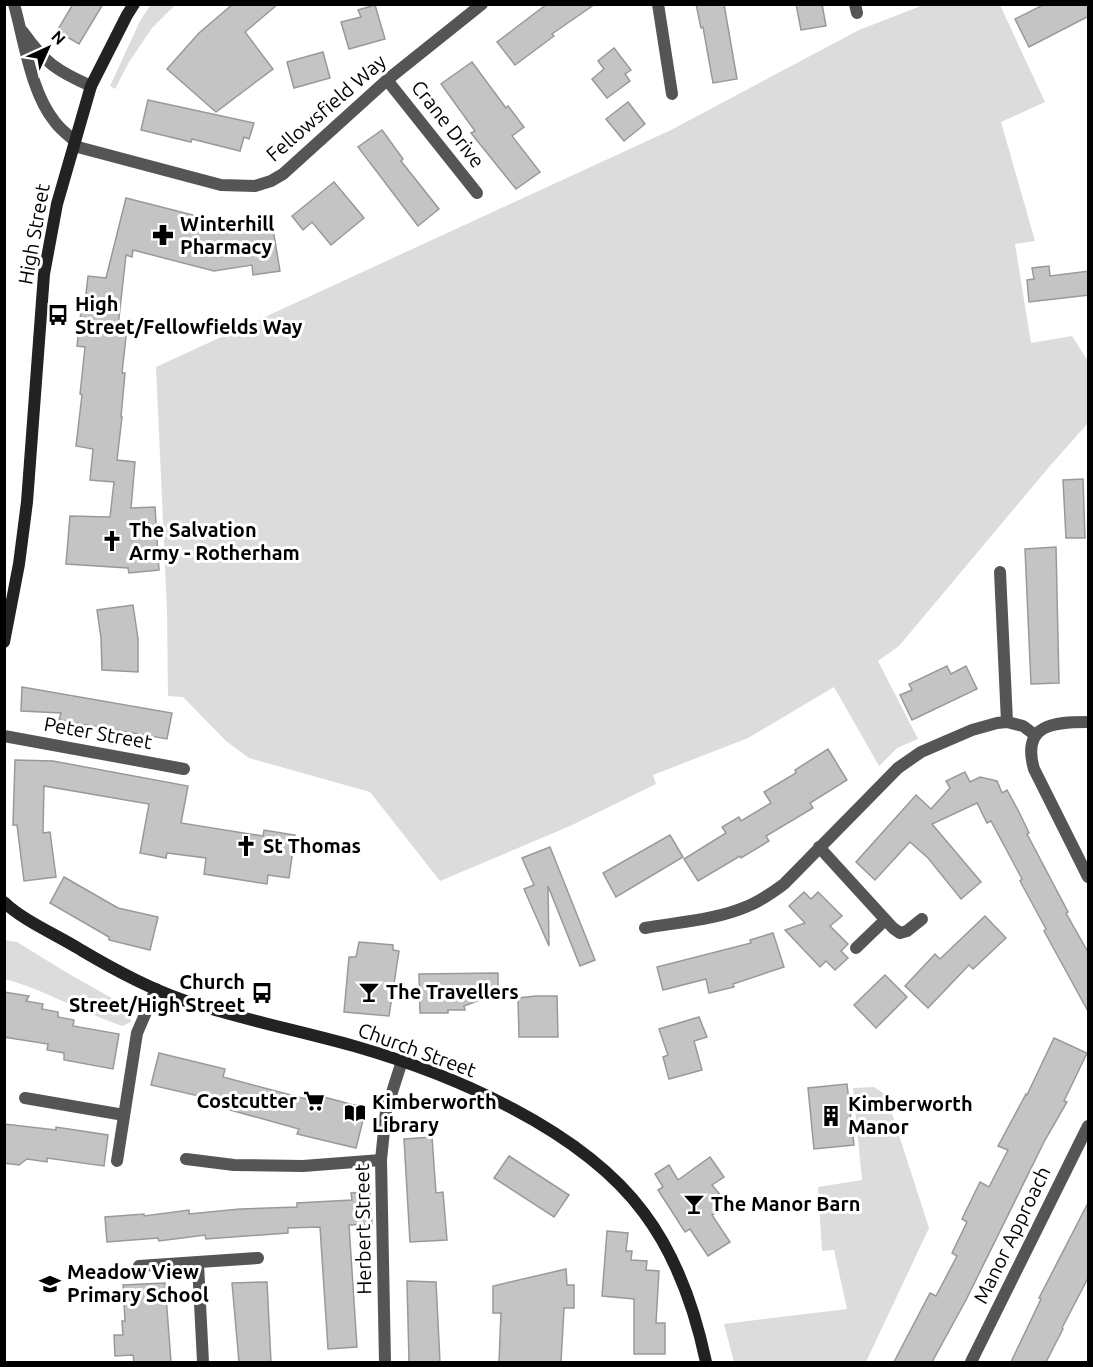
<svg xmlns="http://www.w3.org/2000/svg" width="1093" height="1367" viewBox="0 0 1093 1367" font-family="Ubuntu,sans-serif">
  <style>
    .green { fill: #dcdcdc }
    .building { fill: #c4c4c4; stroke: #999; stroke-width: 1.5 }
    .lines { fill: none; stroke-linecap: round; stroke-linejoin: round }
    .street { stroke: #555; stroke-width: 12 }
    .secondary { stroke: #222; stroke-width: 12 }
    .labels { text-anchor: middle; stroke-width: 6; stroke-linejoin: round; paint-order: stroke }
    .street-label { font-size: 20px; fill: #000; stroke: #fff }
    .poi-label { font-size: 20px; font-weight: bold; fill: #000; stroke: #fff; text-anchor: start }
  </style>
  <rect width="100%" height="100%" fill="#fff"/>
  <g class="green">
    <polygon points="151,4 175,5 152,28 129,62 115,89 110,86 140,21"/>
    <polygon points="926,4 1000,5 1045,102 1001,122 1035,241 1015,244 1031,343 1072,336 1088,361 1088,423 1049,467 899,646 878,661 918,739 897,748 879,766 834,687 748,738 653,775 656,784 570,826 440,881 370,792 249,758 226,741 183,697 168,696 167,610 156,367 671,130 859,30"/>
    <path d="M4 940 17 942 64 971 124 1005 130 1011 131 1022 122 1026C82 1012 45 990 5 979Z"/>
    <polygon points="874,1087 886,1095 929,1228 866,1362 734,1362 724,1324 847,1309 834,1250 822,1251 818,1187 862,1180 853,1088"/>
  </g>
  <g class="building">
    <polygon points="73,4 103,4 79,44 57,31"/>
    <polygon points="233,4 278,4 245,32 273,69 216,112 167,69 199,33"/>
    <polygon points="547,4 595,4 552,34 554,36 515,65 497,42"/>
    <polygon points="696,4 724,4 737,79 713,83 703,27 701,28"/>
    <polygon points="796,4 822,4 826,26 801,30"/>
    <polygon points="1045,4 1089,4 1089,16 1029,47 1015,19"/>
    <polygon points="375,5 385,39 349,49 341,22 361,17 358,10"/>
    <polygon points="614,48 631,70 625,74 630,81 607,98 592,79 604,69 598,61"/>
    <polygon points="323,52 330,78 294,88 287,62"/>
    <polygon points="472,62 506,108 508,106 524,127 512,136 540,172 516,189 471,133 475,131 441,84"/>
    <polygon points="148,100 254,123 249,139 244,137 240,151 192,139 191,142 141,130"/>
    <polygon points="628,102 645,124 624,141 606,119"/>
    <polygon points="382,130 403,159 401,161 439,209 418,226 358,147"/>
    <polygon points="334,182 364,218 331,245 312,222 303,230 292,216"/>
    <polygon points="126,198 228,224 271,217 280,271 253,275 252,265 214,271 133,250 132,257 126,255 118,327 127,328 122,373 125,373 121,417 122,417 117,460 135,462 131,508 155,507 159,570 129,573 128,568 66,564 70,516 110,517 114,482 90,480 93,449 76,446 82,395 80,394 85,347 77,346 82,303 85,303 88,276 106,278"/>
    <polygon points="1049,266 1050,276 1089,271 1089,295 1029,302 1027,280 1034,279 1032,268"/>
    <polygon points="1083,479 1085,538 1066,538 1063,480"/>
    <polygon points="1056,547 1059,683 1031,684 1025,549"/>
    <polygon points="133,605 138,639 138,672 102,670 101,638 97,610"/>
    <polygon points="947,666 951,674 966,666 977,689 912,720 900,695 912,690 909,684"/>
    <polygon points="22,687 172,713 167,739 59,720 61,713 21,711"/>
    <polygon points="828,749 847,780 810,803 813,808 766,836 769,841 741,858 740,856 698,881 684,859 726,833 722,827 739,817 741,821 771,803 764,792 796,773 795,770"/>
    <polygon points="15,760 53,761 188,786 181,823 263,836 264,830 295,835 289,878 268,875 267,884 204,874 206,858 167,853 166,858 140,853 149,804 44,786 43,833 50,832 56,877 24,881 17,825 13,825"/>
    <polygon points="965,772 970,782 980,777 997,781 1002,793 1007,790 1019,812 1029,833 1027,834 1068,912 1066,913 1089,954 1089,1013 1044,931 1046,929 1020,881 1022,879 991,821 987,823 977,803 932,824 981,882 961,899 928,858 910,842 875,880 856,862 916,795 931,809 950,788 946,781"/>
    <polygon points="670,835 683,857 616,897 603,873"/>
    <polygon points="550,847 595,960 580,966 548,886 549,946 524,889 534,885 522,858"/>
    <polygon points="64,877 118,908 158,917 150,950 109,940 109,937 50,903"/>
    <polygon points="804,892 811,899 818,892 842,916 830,926 848,944 841,951 848,958 835,970 826,961 820,967 785,930 805,923 789,906"/>
    <polygon points="985,916 1006,938 973,969 969,965 928,1008 905,986 935,954 940,959"/>
    <polygon points="773,933 784,967 733,984 734,987 709,993 706,979 663,990 657,967 751,943 750,940"/>
    <polygon points="359,942 393,945 393,950 399,951 389,1016 344,1012 349,957 356,957"/>
    <polygon points="498,973 498,993 464,1006 465,1010 448,1010 448,1013 420,1013 419,974"/>
    <polygon points="885,975 907,997 876,1028 854,1005"/>
    <polygon points="4,992 29,996 26,1001 43,1004 42,1009 58,1012 58,1017 74,1020 73,1026 119,1034 113,1069 64,1060 64,1053 47,1050 48,1044 4,1037"/>
    <polygon points="536,996 557,996 558,1037 519,1037 518,998"/>
    <polygon points="699,1017 707,1037 694,1041 702,1070 669,1079 663,1057 668,1055 659,1029"/>
    <polygon points="1054,1038 1087,1053 1064,1101 1067,1102 1045,1140 966,1300 932,1362 894,1362 930,1293 936,1296 957,1256 952,1253 967,1222 962,1219 980,1182 989,1187 1008,1150 998,1146 1026,1094 1027,1095"/>
    <polygon points="159,1053 225,1069 223,1077 306,1099 308,1093 366,1108 356,1148 297,1134 299,1129 223,1108 225,1102 151,1085"/>
    <polygon points="847,1084 854,1145 814,1149 808,1088"/>
    <polygon points="4,1124 56,1130 56,1127 108,1135 104,1166 47,1158 47,1162 27,1159 19,1165 4,1163"/>
    <polygon points="432,1137 436,1193 443,1192 447,1240 410,1242 404,1139"/>
    <polygon points="509,1156 569,1195 554,1217 494,1178"/>
    <polygon points="710,1157 724,1177 712,1185 722,1197 720,1210 712,1215 730,1242 708,1256 690,1229 685,1232 658,1190 663,1187 655,1174 669,1165 678,1180"/>
    <polygon points="370,1192 372,1224 349,1225 357,1347 328,1349 320,1227 288,1228 288,1233 206,1239 205,1235 159,1241 158,1238 107,1242 105,1217 144,1214 144,1216 189,1210 189,1214 240,1209 297,1207 297,1203 352,1200 351,1193"/>
    <polygon points="1089,1201 1089,1276 1062,1328 1063,1329 1046,1362 1011,1362 1041,1299 1039,1298"/>
    <polygon points="607,1231 628,1233 626,1251 632,1251 631,1260 647,1261 646,1270 659,1271 656,1323 665,1323 665,1354 634,1354 634,1299 602,1296"/>
    <polygon points="566,1269 567,1285 574,1285 574,1308 564,1308 561,1362 499,1362 501,1313 493,1313 493,1286"/>
    <polygon points="407,1281 436,1282 440,1362 409,1362"/>
    <polygon points="267,1282 271,1362 239,1362 232,1283"/>
    <polygon points="165,1283 171,1362 134,1362 133,1355 115,1356 114,1335 123,1335 122,1321 125,1321 123,1285"/>
  </g>
  <g class="lines">
    <g class="street">
      <path d="M14 4C24 40 31 93 55 122 60 129 68 135 75 141"/>
      <polyline points="658,4 672,94"/>
      <polyline points="855,4 857,13"/>
      <path d="M23 32C45 63 57 71 91 86"/>
      <polyline points="387,80 477,193"/>
      <polyline points="74,146 221,185 255,186 271,181 283,174 387,80 482,4"/>
      <polyline points="1000,572 1007,722"/>
      <path d="M1088 722C1054 722 1021 724 1034 769L1088 877"/>
      <polyline points="4,736 184,769"/>
      <polyline points="819,847 893,928 900,933 907,931 922,919"/>
      <path d="M645 928C679 922 716 920 748 906 761 901 773 892 784 884L898 768 921 752 972 730 997 723 1007 722 1023 726 1035 735"/>
      <polyline points="856,948 885,920"/>
      <polyline points="25,1098 124,1115"/>
      <polyline points="186,1159 234,1165 303,1166 381,1160"/>
      <polyline points="117,1161 137,1033 156,989"/>
      <polyline points="198,1264 203,1362"/>
      <polyline points="139,1266 258,1258"/>
      <polyline points="385,1362 381,1160 386,1111 402,1061"/>
      <polyline points="971,1362 1088,1126"/>
    </g>
    <g class="secondary">
      <polyline points="4,642 19,564 27,502 44,274 57,204 91,86 127,15 134,4"/>
      <path d="M4 902C22 920 59 936 81 950 113 969 148 988 183 1000 239 1019 297 1030 354 1046 452 1074 582 1129 644 1213 677 1257 695 1310 706 1362"/>
    </g>
  </g>
  <defs>
    <symbol id="pharmacy-bare" viewBox="-9 -9 18 18"><path d="M-2-6h4v4h4v4h-4v4h-4v-4h-4v-4h4Z" fill="#000" stroke="#fff" stroke-width="2.5" paint-order="stroke"/></symbol>
    <symbol id="bus-bare" viewBox="-9 -9 18 18"><path d="M-5-6H5V4H4V6H2V4H-2V6H-4V4H-5ZM-3.5-4V0h7V-4ZM-3.5 1.2v1.5H-2V1.2ZM2 1.2v1.5H3.5V1.2Z" fill="#000" stroke="#fff" stroke-width="2.5" paint-order="stroke"/></symbol>
    <symbol id="church-bare" viewBox="-9 -9 18 18"><path d="M-1.2-6h2.4v3.5h3.3v2.4h-3.3V6h-2.4V-.1h-3.3v-2.4h3.3Z" fill="#000" stroke="#fff" stroke-width="2.5" paint-order="stroke"/></symbol>
    <symbol id="bar-bare" viewBox="-9 -9 18 18"><path d="M-6-5H6L.8 .8V4.5H3.5V6h-7V4.5H-.8V.8Z" fill="#000" stroke="#fff" stroke-width="2.5" paint-order="stroke"/></symbol>
    <symbol id="supermarket-bare" viewBox="-9 -9 18 18"><path d="M-6-5.5h2.5l.6 2H6L4.5 2H-2.5L-4.4-4H-6ZM-1.5 3.2a1.3 1.3 0 1 0 .1 0ZM3 3.2a1.3 1.3 0 1 0 .1 0Z" fill="#000" stroke="#fff" stroke-width="2.5" paint-order="stroke"/></symbol>
    <symbol id="library-bare" viewBox="-9 -9 18 18"><path d="M-6-4Q-3-5.5-.7-3.5V5Q-3 3-6 4ZM6-4Q3-5.5 .7-3.5V5Q3 3 6 4Z" fill="#000" stroke="#fff" stroke-width="2.5" paint-order="stroke"/></symbol>
    <symbol id="building-bare" viewBox="-9 -9 18 18"><path d="M-4-6H4V6H1V3H-1V6H-4ZM-2.5-4.3h1.7v1.8h-1.7ZM.8-4.3h1.7v1.8H.8ZM-2.5-1h1.7V.8h-1.7ZM.8-1h1.7V.8H.8Z" fill="#000" stroke="#fff" stroke-width="2.5" paint-order="stroke"/></symbol>
    <symbol id="school-bare" viewBox="-9 -9 18 18"><path d="M0-5L7-2L0 1L-7-2ZM-4 1L0 2.5L4 1V4Q0 6-4 4Z" fill="#000" stroke="#fff" stroke-width="2.5" paint-order="stroke"/></symbol>
  </defs>
  <g fill-rule="evenodd">
    <use href="#pharmacy-bare" x="148" y="220" width="30" height="30"/>
    <use href="#bus-bare" x="43" y="300" width="30" height="30"/>
    <use href="#church-bare" x="97" y="526" width="30" height="30"/>
    <use href="#church-bare" x="231" y="831" width="30" height="30"/>
    <use href="#bar-bare" x="354" y="977" width="30" height="30"/>
    <use href="#bus-bare" x="247" y="978" width="30" height="30"/>
    <use href="#supermarket-bare" x="299" y="1086" width="30" height="30"/>
    <use href="#library-bare" x="340" y="1098" width="30" height="30"/>
    <use href="#building-bare" x="816" y="1101" width="30" height="30"/>
    <use href="#bar-bare" x="679" y="1189" width="30" height="30"/>
    <use href="#school-bare" x="35" y="1269" width="30" height="30"/>
  </g>
  <g class="labels">
    <g class="street-label">
      <text transform="translate(326 108) rotate(-41)" y="7">Fellowsfield Way</text>
      <text transform="translate(448 124) rotate(52)" y="7">Crane Drive</text>
      <text transform="translate(34 234) rotate(-80)" y="7">High Street</text>
      <text transform="translate(98 733) rotate(10)" y="7">Peter Street</text>
      <text transform="translate(417 1050) rotate(20)" y="7">Church Street</text>
      <text transform="translate(363 1229) rotate(-91)" y="7">Herbert Street</text>
      <text transform="translate(1012 1235) rotate(-64)" y="7">Manor Approach</text>
    </g>
    <g class="poi-label">
      <text x="180" y="231">Winterhill<tspan x="180" dy="23">Pharmacy</tspan></text>
      <text x="75" y="311">High<tspan x="75" dy="23">Street/Fellowfields Way</tspan></text>
      <text x="129" y="537">The Salvation<tspan x="129" dy="23">Army - Rotherham</tspan></text>
      <text x="263" y="853">St Thomas</text>
      <text x="245" y="989" text-anchor="end">Church<tspan x="245" dy="23">Street/High Street</tspan></text>
      <text x="386" y="999">The Travellers</text>
      <text x="297" y="1108" text-anchor="end">Costcutter</text>
      <text x="372" y="1109">Kimberworth<tspan x="372" dy="23">Library</tspan></text>
      <text x="848" y="1111">Kimberworth<tspan x="848" dy="23">Manor</tspan></text>
      <text x="711" y="1211">The Manor Barn</text>
      <text x="67" y="1279">Meadow View<tspan x="67" dy="23">Primary School</tspan></text>
    </g>
  </g>
  <rect width="1093" height="1367" fill="none" stroke="#000000" stroke-width="12"/>
  <g transform="translate(48 48) rotate(45)" stroke="#ffffff" stroke-width="4.5" paint-order="stroke">
  <path d="M0-4.5L10 22L0 15L-10 22Z" fill="#000000"/>
  <text y="-9" font-size="16" font-weight="bold" text-anchor="middle" fill="#000000">N</text>
  </g>
</svg>
